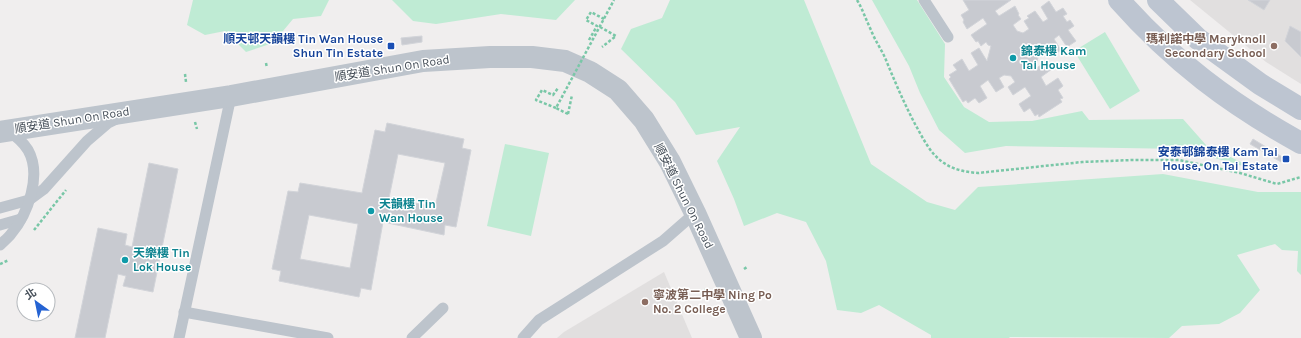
<svg xmlns="http://www.w3.org/2000/svg" width="1301" height="338" viewBox="0 0 1301 338" font-family="Karla,'Noto Sans TC',sans-serif">
  <style>
    .education { fill: #e1dfdf }
    .green { fill: #bfebd4 }
    .building { fill: #c8cad0; stroke: #d2d4d9; fill-rule: evenodd }
    .lines { fill: none; stroke-linecap: round; stroke-linejoin: round }
    .path { stroke: #79c7a7; stroke-width: 2.5; stroke-dasharray: 3 2; stroke-linecap: butt }
    .service { stroke: #bdc4cc; stroke-width: 11 }
    .tertiary { stroke: #bdc4cc; stroke-width: 22 }
    .secondary { stroke: #bdc5d1; stroke-width: 22 }
    .path-bridge { stroke: #79c7a7; stroke-width: 2.5; stroke-dasharray: 3 2; stroke-linecap: butt }
    .transit-dot { fill: #1a4fb4; stroke: #fff; stroke-width: 1.5 }
    .education-dot { fill: #8d6e63; stroke: #fff; stroke-width: 1.5 }
    .culture-dot { fill: #0f9aa8; stroke: #fff; stroke-width: 1.5 }
    .labels { text-anchor: middle; stroke-width: 3; stroke-linejoin: round; paint-order: stroke }
    .transit-label { font-size: 12px; font-weight: bold; fill: #164399; stroke: #fff; text-anchor: end }
    .education-label { font-size: 12px; font-weight: bold; fill: #785e54; stroke: #fff; text-anchor: end }
    .culture-label { font-size: 12px; font-weight: bold; fill: #0d838f; stroke: #fff; text-anchor: start }
    .street-label { font-size: 12px; fill: #47505a; stroke: #fff }
  </style>
  <rect width="100%" height="100%" fill="#f0eeee"/>
  <g class="education">
    <polygon points="1190,0 1301,0 1301,84 1266,62"/>
    <polygon points="664,272 692,338 557,338 564,332"/>
  </g>
  <g class="green">
    <polygon points="193,0 329,0 321,16 293,19 273,43 246,52 225,31 205,35 187,25"/>
    <polygon points="392,0 575,0 556,20 501,14 436,24 413,21"/>
    <polygon points="670,0 804,0 871,164 927,202 955,210 978,187 1163,174 1258,192 1301,192 1301,275 1297,271 1298,251 1282,250 1275,244 1237,255 1260,290 1240,313 1219,324 1182,326 1169,338 1010,337 1009,338 931,338 931,335 879,305 861,313 837,310 826,261 806,222 777,213 744,226 734,199 717,161 740,127 696,135 675,102 621,49 631,29 662,18"/>
    <polygon points="872,0 917,0 945,44 944,77 964,107 989,122 1032,121 1082,111 1089,120 1183,119 1206,145 1257,170 1183,149 1006,146 965,153 939,130 920,93 909,66"/>
    <polygon points="1105,32 1140,91 1110,109 1074,51"/>
    <polygon points="505,144 549,153 531,236 487,226"/>
  </g>
  <g class="building">
    <polygon points="963,0 1011,0 995,11 999,16 1015,6 1019,14 1018,15 1021,19 1013,25 1017,31 1023,33 1029,29 1024,21 1029,18 1027,16 1035,11 1043,22 1048,19 1041,7 1049,1 1056,12 1063,8 1067,14 1063,16 1067,22 1070,20 1074,26 1068,30 1076,41 1067,47 1059,35 1054,39 1061,50 1054,55 1053,54 1048,57 1045,53 1042,55 1039,54 1035,69 1047,61 1052,69 1041,77 1046,86 1058,78 1063,86 1058,90 1063,98 1060,99 1062,102 1039,117 1038,114 1035,116 1030,108 1024,112 1019,104 1031,96 1025,87 1013,95 1008,87 1015,82 1011,76 1004,75 999,78 1004,87 996,92 988,80 980,86 987,98 979,103 975,98 968,103 966,100 963,102 949,79 951,77 949,75 957,70 953,65 962,59 969,71 978,65 971,53 979,48 987,61 991,46 988,45 986,42 981,46 978,41 976,42 971,35 987,24 983,18 967,29 963,22 964,20 961,15 969,10"/>
    <polygon points="1248,0 1270,0 1264,10"/>
    <polygon points="1290,26 1301,32 1301,57 1285,41"/>
    <polygon points="422,36 422,42 402,45 401,38"/>
    <path d="M387 123 464 139 462 148 471 150 456 227 445 225 444 235 383 222 371 290 361 288 359 297 279 281 281 271 272 269 288 191 298 192 300 183 362 193 375 130 385 132ZM398 154 445 163 435 207 389 198ZM309 215 358 224 350 268 300 259Z"/>
    <polygon points="1253,139 1284,158 1281,162 1250,144"/>
    <polygon points="149,163 178,169 153,292 123,286 126,276 118,274 105,338 75,338 98,228 127,234 125,245 132,247"/>
  </g>
  <g class="lines">
    <g class="path">
      <path d="M857 0C863 10 866 20 871 30 875 41 882 50 886 60 895 82 904 103 915 124 923 138 930 154 944 163 954 170 966 172 978 173L1082 162 1133 160H1179L1240 173 1277 184 1301 177"/>
      <polyline points="600,27 616,36 602,47"/>
      <polyline points="589,40 597,26 586,20 591,12 604,19"/>
      <polyline points="266,63 267,68"/>
      <polyline points="185,74 186,82"/>
      <polyline points="556,108 536,100 542,90 553,95 558,88"/>
      <polyline points="568,114 572,95"/>
      <polyline points="195,122 197,129"/>
      <polyline points="34,230 66,190"/>
      <polyline points="0,264 9,260"/>
      <polyline points="744,269 747,267"/>
      <polyline points="700,292 705,290"/>
    </g>
    <g class="service">
      <polyline points="924,0 948,37"/>
      <polyline points="0,208 29,200 44,189 87,141 108,123 116,119"/>
      <polyline points="0,225 21,219"/>
      <path d="M0 245C4 241 8 238 11 234 28 214 42 175 28 150 23 142 16 136 8 131"/>
      <polyline points="184,312 328,338"/>
      <polyline points="179,338 231,96"/>
      <polyline points="412,338 443,308"/>
      <polyline points="523,338 539,320 663,241 695,213"/>
    </g>
    <polyline class="tertiary" points="0,132 231,96 423,61 490,57 532,57 565,61 590,72 618,90 644,120 670,162 695,213 751,338"/>
    <g class="secondary">
      <path d="M1119 0C1173 61 1230 104 1301 143"/>
      <polyline points="1158,0 1198,39 1260,84 1301,109"/>
    </g>
    <polyline class="path-bridge" points="568,114 556,108 614,0"/>
  </g>
  <g class="transit-dot">
    <rect x="387" y="42" width="8" height="8" rx="2"/>
    <rect x="1282" y="155" width="8" height="8" rx="2"/>
  </g>
  <g class="education-dot">
    <circle cx="1274" cy="46" r="4"/>
    <circle cx="645" cy="302" r="4"/>
  </g>
  <g class="culture-dot">
    <circle cx="1013" cy="58" r="4"/>
    <circle cx="371" cy="211" r="4"/>
    <circle cx="125" cy="260" r="4"/>
  </g>
  <g class="labels">
    <g class="transit-label">
      <text x="383" y="43">順天邨天韻樓 Tin Wan House<tspan x="383" dy="14">Shun Tin Estate</tspan></text>
      <text x="1278" y="156">安泰邨錦泰樓 Kam Tai<tspan x="1278" dy="14">House, On Tai Estate</tspan></text>
    </g>
    <g class="education-label">
      <text x="1266" y="43">瑪利諾中學 Maryknoll<tspan x="1266" dy="14">Secondary School</tspan></text>
      <text x="653" y="299" text-anchor="start">寧波第二中學 Ning Po<tspan x="653" dy="14">No. 2 College</tspan></text>
    </g>
    <g class="culture-label">
      <text x="1021" y="55">錦泰樓 Kam<tspan x="1021" dy="14">Tai House</tspan></text>
      <text x="379" y="208">天韻樓 Tin<tspan x="379" dy="14">Wan House</tspan></text>
      <text x="133" y="257">天樂樓 Tin<tspan x="133" dy="14">Lok House</tspan></text>
    </g>
    <g class="street-label">
      <text transform="translate(392 68) rotate(-9)" y="4">順安道 Shun On Road</text>
      <text transform="translate(72 120) rotate(-9)" y="4">順安道 Shun On Road</text>
      <text transform="translate(684 196) rotate(63)" y="4">順安道 Shun On Road</text>
    </g>
  </g>
  <g transform="translate(36 302) rotate(327)"><circle r="19" fill="#ffffff" stroke="#b5b9bd"/>
  <path d="M0-3L7 15L0 10L-7 15Z" fill="#2563d3"/>
  <text y="-6" font-size="11" font-weight="bold" text-anchor="middle" fill="#47505a">北</text>
  </g>
</svg>
